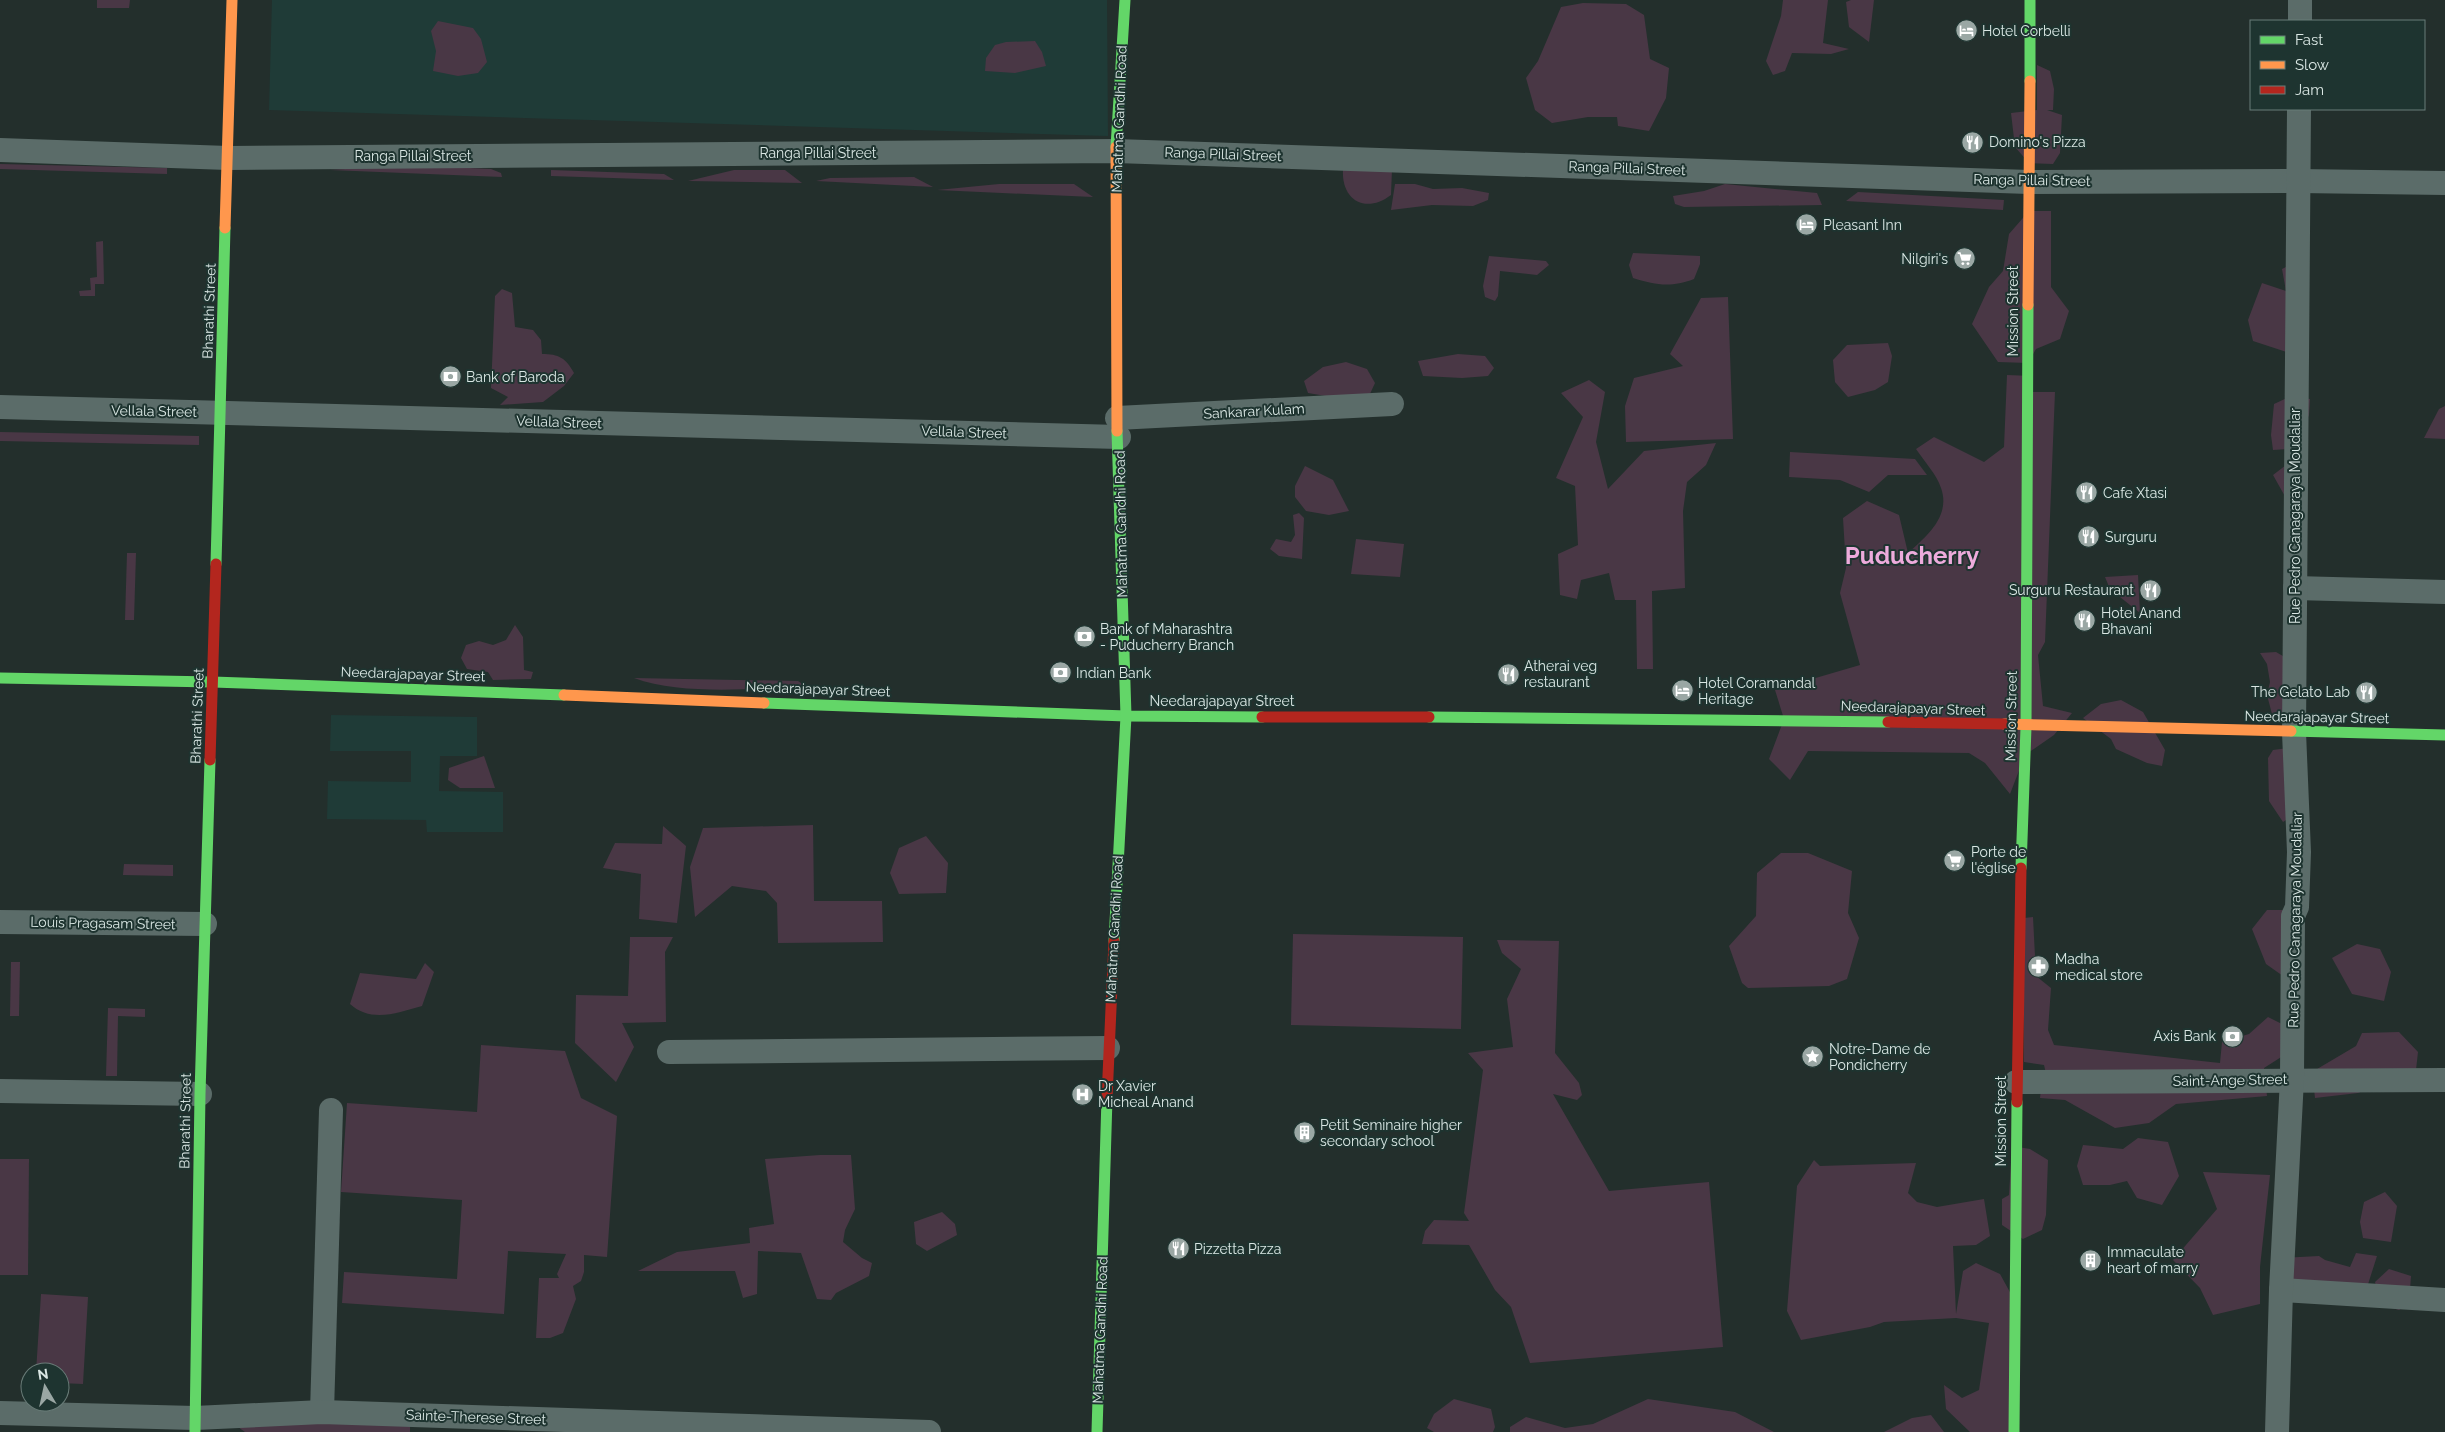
<svg xmlns="http://www.w3.org/2000/svg" width="2445" height="1432" viewBox="0 0 2445 1432" font-family="Raleway,sans-serif">
  <style>
    .built { fill: #1f3b37 }
    .green { fill: #493745 }
    .lines { fill: none; stroke-linecap: round; stroke-linejoin: round }
    .street { stroke: #5b6c69; stroke-width: 24 }
    .fast { stroke: #63d668; stroke-width: 11 }
    .slow { stroke: #ff974d; stroke-width: 11 }
    .jam { stroke: #b3261e; stroke-width: 11 }
    .labels { text-anchor: middle; stroke-width: 4; stroke-linejoin: round; paint-order: stroke }
    .poi-label { font-size: 14px; fill: #dae7e4; stroke: #1e3430; text-anchor: start }
    .street-label { font-size: 14px; fill: #dae7e4; stroke: #1e3430 }
    .town-label { font-size: 24px; font-weight: bold; fill: #edabdc; stroke: #1e3430 }
  </style>
  <rect width="100%" height="100%" fill="#232f2c"/>
  <g class="built">
    <polygon points="272,0 1107,0 1108,136 269,110"/>
    <polygon points="331,715 477,717 477,756 440,756 439,791 503,792 503,832 427,832 426,820 327,819 328,781 411,782 411,751 330,751"/>
  </g>
  <g class="green">
    <polygon points="97,0 130,0 129,8 97,8"/>
    <polygon points="1783,0 1828,0 1823,43 1849,49 1831,54 1792,53 1785,71 1773,75 1766,61 1781,16"/>
    <polygon points="1851,0 1874,0 1869,42 1849,27 1846,2"/>
    <polygon points="1583,3 1626,4 1644,15 1650,59 1669,68 1666,98 1649,131 1618,126 1617,117 1588,117 1552,123 1535,110 1526,78 1538,61 1561,7"/>
    <polygon points="438,21 473,28 481,39 487,62 478,73 458,76 433,71 436,51 431,31"/>
    <polygon points="1035,41 1042,52 1046,66 1015,73 985,71 986,58 995,45 1006,42"/>
    <polygon points="2037,65 2050,71 2054,89 2053,110 2047,110 2062,115 2060,153 2053,164 2029,163 2015,147 2011,113 2037,110"/>
    <polygon points="0,164 167,168 167,174 0,169"/>
    <polygon points="406,165 491,169 501,173 502,177 330,170"/>
    <path d="M1343 169H1392L1391 195C1366 214 1341 201 1343 169Z"/>
    <polygon points="551,170 664,174 674,180 551,176"/>
    <polygon points="734,170 785,170 802,183 688,181"/>
    <polygon points="914,177 933,187 816,181 830,178"/>
    <polygon points="999,184 1074,184 1093,197 937,190"/>
    <polygon points="1395,184 1415,184 1433,189 1462,188 1489,193 1488,200 1473,206 1432,205 1391,210"/>
    <polygon points="1725,184 1817,193 1822,205 1684,207 1675,204 1673,196 1704,191"/>
    <polygon points="1858,192 2004,200 2003,210 1846,201"/>
    <polygon points="2029,211 2051,211 2051,287 2069,311 2060,339 2036,349 2028,363 1998,362 1972,324 1989,287 2003,271 2009,234"/>
    <polygon points="103,241 104,284 95,284 95,296 80,296 79,291 91,290 90,278 97,277 96,242"/>
    <path d="M1633 253 1700 256V264L1694 279C1670 288 1656 285 1633 278L1629 265Z"/>
    <polygon points="1489,256 1546,261 1549,265 1537,275 1500,271 1498,296 1495,301 1485,297 1483,286"/>
    <polygon points="2294,263 2296,355 2253,341 2248,320 2262,283 2286,291 2282,269"/>
    <path d="M502 289 512 293 515 327 533 330 541 340 542 354C559 354 566 358 574 373L564 386 543 402 500 405 508 397 491 388 495 296Z"/>
    <polygon points="1728,297 1733,439 1626,442 1625,406 1634,378 1683,366 1670,354 1701,298"/>
    <polygon points="1888,343 1892,356 1888,382 1875,390 1848,397 1835,382 1833,360 1847,345"/>
    <polygon points="1458,354 1485,356 1494,368 1488,376 1462,378 1423,376 1418,361"/>
    <polygon points="1346,362 1367,369 1375,383 1369,396 1326,396 1308,393 1304,381 1323,367"/>
    <path d="M2007 375 2032 376V392H2055L2045 642 2038 655 2043 706 2072 713 2054 735 2025 755 2010 794 1985 763 1969 753 1808 751 1790 780 1769 759 1784 719 1775 690 1860 665 1840 593 1846 568 1843 518 1867 501 1899 515 1908 553C1927 536 1951 516 1941 488 1937 475 1924 461 1916 449L1934 437 1984 462 2004 447Z"/>
    <polygon points="1589,380 1605,392 1596,442 1608,489 1644,451 1716,443 1706,465 1687,482 1683,511 1685,588 1652,591 1653,669 1637,669 1636,600 1615,600 1609,573 1581,580 1577,599 1560,595 1558,554 1578,545 1575,486 1556,478 1583,417 1561,393"/>
    <polygon points="2291,396 2310,399 2309,415 2302,431 2291,507 2273,475 2290,462 2289,449 2273,450 2271,435 2274,404"/>
    <polygon points="2445,406 2445,439 2424,438 2439,409"/>
    <polygon points="0,432 199,436 199,445 0,441"/>
    <polygon points="1790,452 1915,459 1927,475 1888,475 1869,492 1840,480 1789,477"/>
    <polygon points="1305,466 1333,480 1349,511 1329,515 1306,511 1295,497 1295,486"/>
    <polygon points="1299,513 1304,518 1302,559 1279,556 1270,549 1276,539 1291,542 1295,535 1293,515"/>
    <polygon points="1356,539 1404,544 1400,577 1351,574"/>
    <polygon points="127,553 136,553 134,620 125,620"/>
    <polygon points="2138,575 2140,613 2110,589 2105,577"/>
    <polygon points="515,625 523,637 524,670 533,672 531,679 493,680 488,672 467,669 461,658 466,645 479,641 493,645 506,640"/>
    <polygon points="2276,652 2288,659 2288,715 2272,714 2267,695 2270,682 2267,664 2260,653"/>
    <path d="M634 678 798 681 807 687C754 688 683 696 634 678Z"/>
    <polygon points="2121,700 2143,712 2165,750 2162,766 2147,763 2116,749 2111,739 2083,718 2101,704"/>
    <polygon points="2296,747 2304,808 2283,822 2269,801 2268,758 2273,750"/>
    <polygon points="484,756 495,788 460,788 448,780 449,768"/>
    <polygon points="813,825 814,901 882,901 883,942 778,943 777,903 766,891 732,886 695,917 690,867 703,828"/>
    <polygon points="663,826 686,846 677,923 639,919 641,874 603,868 615,843 662,844"/>
    <polygon points="926,836 948,863 946,893 899,894 890,873 899,848"/>
    <polygon points="1781,853 1808,853 1852,871 1848,913 1859,938 1847,979 1829,986 1748,988 1742,983 1729,946 1756,916 1757,873"/>
    <polygon points="124,864 173,865 173,876 123,875"/>
    <polygon points="2267,910 2283,910 2293,916 2283,976 2266,964 2252,929"/>
    <polygon points="2033,917 2036,976 2051,988 2048,1030 2054,1045 2220,1063 2222,1042 2249,1034 2268,1017 2288,1027 2286,1054 2264,1068 2267,1096 2176,1104 2149,1123 2115,1128 2065,1100 2040,1098 2041,1089 2048,1082 2044,1065 2024,1062 2024,918"/>
    <polygon points="1293,934 1463,937 1461,1029 1291,1025"/>
    <polygon points="630,937 673,937 665,952 666,1022 622,1023 634,1047 616,1082 575,1043 576,995 628,996"/>
    <polygon points="1497,940 1559,941 1555,1053 1579,1083 1582,1095 1577,1100 1553,1094 1609,1191 1709,1182 1723,1347 1530,1363 1511,1307 1495,1290 1469,1245 1422,1244 1425,1231 1434,1220 1469,1221 1464,1213 1483,1070 1468,1053 1513,1047 1507,999 1521,969 1502,953"/>
    <polygon points="2357,944 2380,949 2391,972 2384,1001 2352,994 2332,958"/>
    <polygon points="11,962 20,962 19,1016 10,1016"/>
    <path d="M425 963 434 972 422 1006C397 1013 371 1023 350 1004L360 973 416 979Z"/>
    <polygon points="108,1008 145,1009 145,1017 118,1016 117,1076 106,1076"/>
    <polygon points="2399,1032 2418,1052 2416,1070 2358,1093 2315,1098 2312,1072 2356,1046 2362,1033"/>
    <polygon points="481,1045 565,1051 581,1098 617,1116 607,1257 584,1255 584,1272 581,1281 573,1286 576,1299 563,1333 550,1338 536,1338 539,1278 559,1278 557,1274 566,1254 508,1251 504,1314 342,1303 344,1272 457,1279 462,1200 341,1192 347,1103 477,1112"/>
    <polygon points="2138,1138 2168,1142 2179,1176 2162,1205 2137,1198 2127,1181 2110,1185 2083,1185 2077,1166 2083,1145 2123,1149"/>
    <polygon points="2012,1146 2030,1149 2048,1160 2046,1215 2042,1230 2023,1239 2002,1225 2002,1199 2009,1195"/>
    <polygon points="820,1155 851,1155 855,1209 845,1230 843,1242 862,1258 872,1263 869,1276 836,1293 831,1300 817,1299 801,1253 758,1251 757,1294 743,1298 735,1271 638,1271 677,1252 750,1243 749,1228 774,1224 765,1159"/>
    <polygon points="0,1159 29,1159 28,1275 0,1275"/>
    <polygon points="1814,1160 1820,1166 1916,1163 1908,1193 1917,1202 1937,1207 1984,1199 1990,1236 1976,1245 1953,1246 1956,1314 1963,1271 1976,1263 2000,1274 2017,1305 2014,1432 1970,1432 1946,1409 1944,1385 1962,1398 1979,1390 1989,1323 1956,1318 1884,1322 1870,1327 1801,1340 1787,1311 1797,1186"/>
    <polygon points="2203,1172 2270,1175 2260,1267 2260,1304 2213,1315 2200,1288 2173,1260 2217,1209"/>
    <polygon points="2385,1192 2397,1206 2391,1242 2363,1238 2360,1222 2364,1202"/>
    <polygon points="942,1212 955,1224 957,1235 927,1251 916,1244 914,1222"/>
    <polygon points="2356,1253 2377,1256 2363,1300 2290,1286 2282,1258 2319,1256 2325,1260 2350,1267"/>
    <polygon points="2389,1269 2411,1276 2409,1303 2399,1310 2381,1305 2375,1282"/>
    <polygon points="41,1294 88,1297 83,1384 60,1383 60,1372 36,1372"/>
    <polygon points="1454,1399 1491,1409 1495,1427 1493,1432 1434,1432 1427,1428 1434,1414"/>
    <polygon points="1648,1399 1735,1412 1774,1432 1510,1432 1510,1427 1526,1417 1565,1428 1593,1424"/>
    <polygon points="1931,1415 1944,1432 1884,1432 1912,1418"/>
    <polygon points="231,1422 410,1424 410,1432 245,1432"/>
  </g>
  <g class="lines">
    <g class="street">
      <polyline points="2300,21 2300,0"/>
      <polyline points="0,150 228,158 1116,151 2029,182 2298,181 2445,183"/>
      <polyline points="0,407 1119,437"/>
      <polyline points="1117,418 1392,404"/>
      <polyline points="2295,588 2445,592"/>
      <polyline points="0,922 205,924"/>
      <polyline points="669,1052 1108,1048"/>
      <polyline points="2016,1082 2445,1080"/>
      <polyline points="0,1091 200,1094"/>
      <polyline points="2281,1290 2445,1300"/>
      <polyline points="322,1412 331,1110"/>
      <polyline points="0,1413 195,1418 322,1412 929,1432"/>
      <polyline points="2277,1432 2281,1290 2292,1079 2293,916 2297,907 2299,852 2294,732 2299,109"/>
    </g>
    <g class="fast">
      <polyline points="2030,81 2030,0"/>
      <polyline points="1116,147 1125,0"/>
      <polyline points="216,564 225,228"/>
      <polyline points="0,678 213,682 564,695"/>
      <polyline points="764,703 1126,716 1262,717"/>
      <polyline points="1429,717 1888,722"/>
      <polyline points="2291,731 2445,735"/>
      <polyline points="2021,868 2026,727 2028,305"/>
      <polyline points="1114,941 1126,716 1117,431"/>
      <polyline points="195,1432 200,1094 210,760"/>
      <polyline points="1097,1432 1107,1098"/>
      <polyline points="2014,1432 2017,1102"/>
    </g>
    <g class="slow">
      <polyline points="1116,147 1117,431"/>
      <polyline points="225,228 232,0"/>
      <polyline points="2028,305 2030,81"/>
      <polyline points="564,695 764,703"/>
      <polyline points="2004,724 2291,731"/>
    </g>
    <g class="jam">
      <polyline points="1262,717 1429,717"/>
      <polyline points="1888,722 2004,724"/>
      <polyline points="210,760 216,564"/>
      <polyline points="1107,1098 1114,941"/>
      <polyline points="2017,1102 2021,868"/>
    </g>
  </g>
  <defs>
    <symbol id="hotel-disc" viewBox="-11 -11 22 22"><circle r="9.5" fill="#9aa7a4" stroke="#1e3430"/><path d="M-6-4.5h1.5V1H6V5H4.5V3h-9V5H-6ZM-4 0a1.8 1.8 0 1 1 3.6 0ZM.5 0V-2.5h3Q6-2.5 6 0Z" fill="#fff"/></symbol>
    <symbol id="restaurant-disc" viewBox="-11 -11 22 22"><circle r="9.5" fill="#9aa7a4" stroke="#1e3430"/><path d="M-5-6h1v4h1v-4h1v4h1v-4h1v5L-1.5 .5V6h-2V.5L-5-1ZM5-6V6H3V1.5H1.5Q1.5-4 5-6Z" fill="#fff"/></symbol>
    <symbol id="supermarket-disc" viewBox="-11 -11 22 22"><circle r="9.5" fill="#9aa7a4" stroke="#1e3430"/><path d="M-6-5.5h2.5l.6 2H6L4.5 2H-2.5L-4.4-4H-6ZM-1.5 3.2a1.3 1.3 0 1 0 .1 0ZM3 3.2a1.3 1.3 0 1 0 .1 0Z" fill="#fff"/></symbol>
    <symbol id="bank-disc" viewBox="-11 -11 22 22"><circle r="9.5" fill="#9aa7a4" stroke="#1e3430"/><path d="M-6-4H6V4H-6ZM0-2.3a2.3 2.3 0 1 0 0 4.6a2.3 2.3 0 1 0 0-4.6Z" fill="#fff"/></symbol>
    <symbol id="pharmacy-disc" viewBox="-11 -11 22 22"><circle r="9.5" fill="#9aa7a4" stroke="#1e3430"/><path d="M-2-6h4v4h4v4h-4v4h-4v-4h-4v-4h4Z" fill="#fff"/></symbol>
    <symbol id="sight-disc" viewBox="-11 -11 22 22"><circle r="9.5" fill="#9aa7a4" stroke="#1e3430"/><path d="M0-6L1.8-2.2L6-1.7L2.9 1.2L3.7 5.4L0 3.3L-3.7 5.4L-2.9 1.2L-6-1.7L-1.8-2.2Z" fill="#fff"/></symbol>
    <symbol id="hospital-disc" viewBox="-11 -11 22 22"><circle r="9.5" fill="#9aa7a4" stroke="#1e3430"/><path d="M-5-5h3v3.5h4V-5h3V5h-3V1.5h-4V5h-3Z" fill="#fff"/></symbol>
    <symbol id="building-disc" viewBox="-11 -11 22 22"><circle r="9.5" fill="#9aa7a4" stroke="#1e3430"/><path d="M-4-6H4V6H1V3H-1V6H-4ZM-2.5-4.3h1.7v1.8h-1.7ZM.8-4.3h1.7v1.8H.8ZM-2.5-1h1.7V.8h-1.7ZM.8-1h1.7V.8H.8Z" fill="#fff"/></symbol>
  </defs>
  <g fill-rule="evenodd">
    <use href="#hotel-disc" x="1954" y="18" width="25" height="25"/>
    <use href="#restaurant-disc" x="1960" y="130" width="25" height="25"/>
    <use href="#hotel-disc" x="1794" y="212" width="25" height="25"/>
    <use href="#supermarket-disc" x="1952" y="246" width="25" height="25"/>
    <use href="#bank-disc" x="438" y="364" width="25" height="25"/>
    <use href="#restaurant-disc" x="2074" y="480" width="25" height="25"/>
    <use href="#restaurant-disc" x="2076" y="524" width="25" height="25"/>
    <use href="#restaurant-disc" x="2138" y="578" width="25" height="25"/>
    <use href="#restaurant-disc" x="2072" y="608" width="25" height="25"/>
    <use href="#bank-disc" x="1072" y="624" width="25" height="25"/>
    <use href="#bank-disc" x="1048" y="660" width="25" height="25"/>
    <use href="#restaurant-disc" x="1496" y="662" width="25" height="25"/>
    <use href="#hotel-disc" x="1670" y="678" width="25" height="25"/>
    <use href="#restaurant-disc" x="2354" y="680" width="25" height="25"/>
    <use href="#supermarket-disc" x="1942" y="848" width="25" height="25"/>
    <use href="#pharmacy-disc" x="2026" y="954" width="25" height="25"/>
    <use href="#bank-disc" x="2220" y="1024" width="25" height="25"/>
    <use href="#sight-disc" x="1800" y="1044" width="25" height="25"/>
    <use href="#hospital-disc" x="1070" y="1082" width="25" height="25"/>
    <use href="#building-disc" x="1292" y="1120" width="25" height="25"/>
    <use href="#restaurant-disc" x="1166" y="1236" width="25" height="25"/>
    <use href="#building-disc" x="2078" y="1248" width="25" height="25"/>
  </g>
  <g class="labels">
    <g class="poi-label">
      <text x="1982" y="36">Hotel Corbelli</text>
      <text x="1989" y="147">Domino's Pizza</text>
      <text x="1823" y="230">Pleasant Inn</text>
      <text x="1948" y="264" text-anchor="end">Nilgiri's</text>
      <text x="466" y="382">Bank of Baroda</text>
      <text x="2103" y="498">Cafe Xtasi</text>
      <text x="2105" y="542">Surguru</text>
      <text x="2134" y="595" text-anchor="end">Surguru Restaurant</text>
      <text x="2101" y="618">Hotel Anand<tspan x="2101" dy="16">Bhavani</tspan></text>
      <text x="1100" y="634">Bank of Maharashtra<tspan x="1100" dy="16">- Puducherry Branch</tspan></text>
      <text x="1524" y="671">Atherai veg<tspan x="1524" dy="16">restaurant</tspan></text>
      <text x="1076" y="678">Indian Bank</text>
      <text x="1698" y="688">Hotel Coramandal<tspan x="1698" dy="16">Heritage</tspan></text>
      <text x="2350" y="697" text-anchor="end">The Gelato Lab</text>
      <text x="1971" y="857">Porte de<tspan x="1971" dy="16">l'église</tspan></text>
      <text x="2055" y="964">Madha<tspan x="2055" dy="16">medical store</tspan></text>
      <text x="2216" y="1041" text-anchor="end">Axis Bank</text>
      <text x="1829" y="1054">Notre-Dame de<tspan x="1829" dy="16">Pondicherry</tspan></text>
      <text x="1098" y="1091">Dr Xavier<tspan x="1098" dy="16">Micheal Anand</tspan></text>
      <text x="1320" y="1130">Petit Seminaire higher<tspan x="1320" dy="16">secondary school</tspan></text>
      <text x="1194" y="1254">Pizzetta Pizza</text>
      <text x="2107" y="1257">Immaculate<tspan x="2107" dy="16">heart of marry</tspan></text>
    </g>
    <g class="street-label">
      <text transform="translate(1119 119) rotate(-88)" y="5">Mahatma Gandhi Road</text>
      <text x="818" y="158">Ranga Pillai Street</text>
      <text transform="translate(1223 154) rotate(2)" y="5">Ranga Pillai Street</text>
      <text x="413" y="161">Ranga Pillai Street</text>
      <text transform="translate(1627 168) rotate(2)" y="5">Ranga Pillai Street</text>
      <text transform="translate(2032 180) rotate(1)" y="5">Ranga Pillai Street</text>
      <text transform="translate(209 311) rotate(-88)" y="5">Bharathi Street</text>
      <text transform="translate(2013 311) rotate(-90)" y="5">Mission Street</text>
      <text transform="translate(154 411) rotate(1)" y="5">Vellala Street</text>
      <text transform="translate(1254 411) rotate(-3)" y="5">Sankarar Kulam</text>
      <text transform="translate(559 422) rotate(2)" y="5">Vellala Street</text>
      <text transform="translate(964 432) rotate(2)" y="5">Vellala Street</text>
      <text transform="translate(2295 516) rotate(-90)" y="5">Rue Pedro Canagaraya Moudaliar</text>
      <text transform="translate(1121 524) rotate(-91)" y="5">Mahatma Gandhi Road</text>
      <text transform="translate(413 674) rotate(2)" y="5">Needarajapayar Street</text>
      <text transform="translate(818 689) rotate(2)" y="5">Needarajapayar Street</text>
      <text x="1222" y="706">Needarajapayar Street</text>
      <text transform="translate(1913 708) rotate(2)" y="5">Needarajapayar Street</text>
      <text transform="translate(197 716) rotate(-88)" y="5">Bharathi Street</text>
      <text transform="translate(2011 716) rotate(-89)" y="5">Mission Street</text>
      <text transform="translate(2317 717) rotate(1)" y="5">Needarajapayar Street</text>
      <text transform="translate(2295 920) rotate(-89)" y="5">Rue Pedro Canagaraya Moudaliar</text>
      <text transform="translate(103 923) rotate(1)" y="5">Louis Pragasam Street</text>
      <text transform="translate(1114 929) rotate(-87)" y="5">Mahatma Gandhi Road</text>
      <text transform="translate(2230 1080) rotate(-1)" y="5">Saint-Ange Street</text>
      <text transform="translate(185 1121) rotate(-89)" y="5">Bharathi Street</text>
      <text transform="translate(2001 1121) rotate(-90)" y="5">Mission Street</text>
      <text transform="translate(1100 1330) rotate(-88)" y="5">Mahatma Gandhi Road</text>
      <text transform="translate(476 1417) rotate(2)" y="5">Sainte-Therese Street</text>
    </g>
    <g class="town-label">
      <text x="1912" y="564">Puducherry</text>
    </g>
  </g>
  <rect x="2250" y="20" width="175" height="90" fill="#1e3430" stroke="#697c78"/>
  <rect x="2260" y="36" width="25" height="8" fill="#63d668" stroke="#697c78"/>
  <text x="2295" y="45" font-size="15" fill="#dae7e4">Fast</text>
  <rect x="2260" y="61" width="25" height="8" fill="#ff974d" stroke="#697c78"/>
  <text x="2295" y="70" font-size="15" fill="#dae7e4">Slow</text>
  <rect x="2260" y="86" width="25" height="8" fill="#b3261e" stroke="#697c78"/>
  <text x="2295" y="95" font-size="15" fill="#dae7e4">Jam</text>
  <g transform="translate(45 1387) rotate(351)"><circle r="24" fill="#1e3430" stroke="#697c78"/>
  <path d="M0-4L9 19L0 12L-9 19Z" fill="#9aa7a4"/>
  <text y="-8" font-size="14" font-weight="bold" text-anchor="middle" fill="#dae7e4">N</text>
  </g>
</svg>
